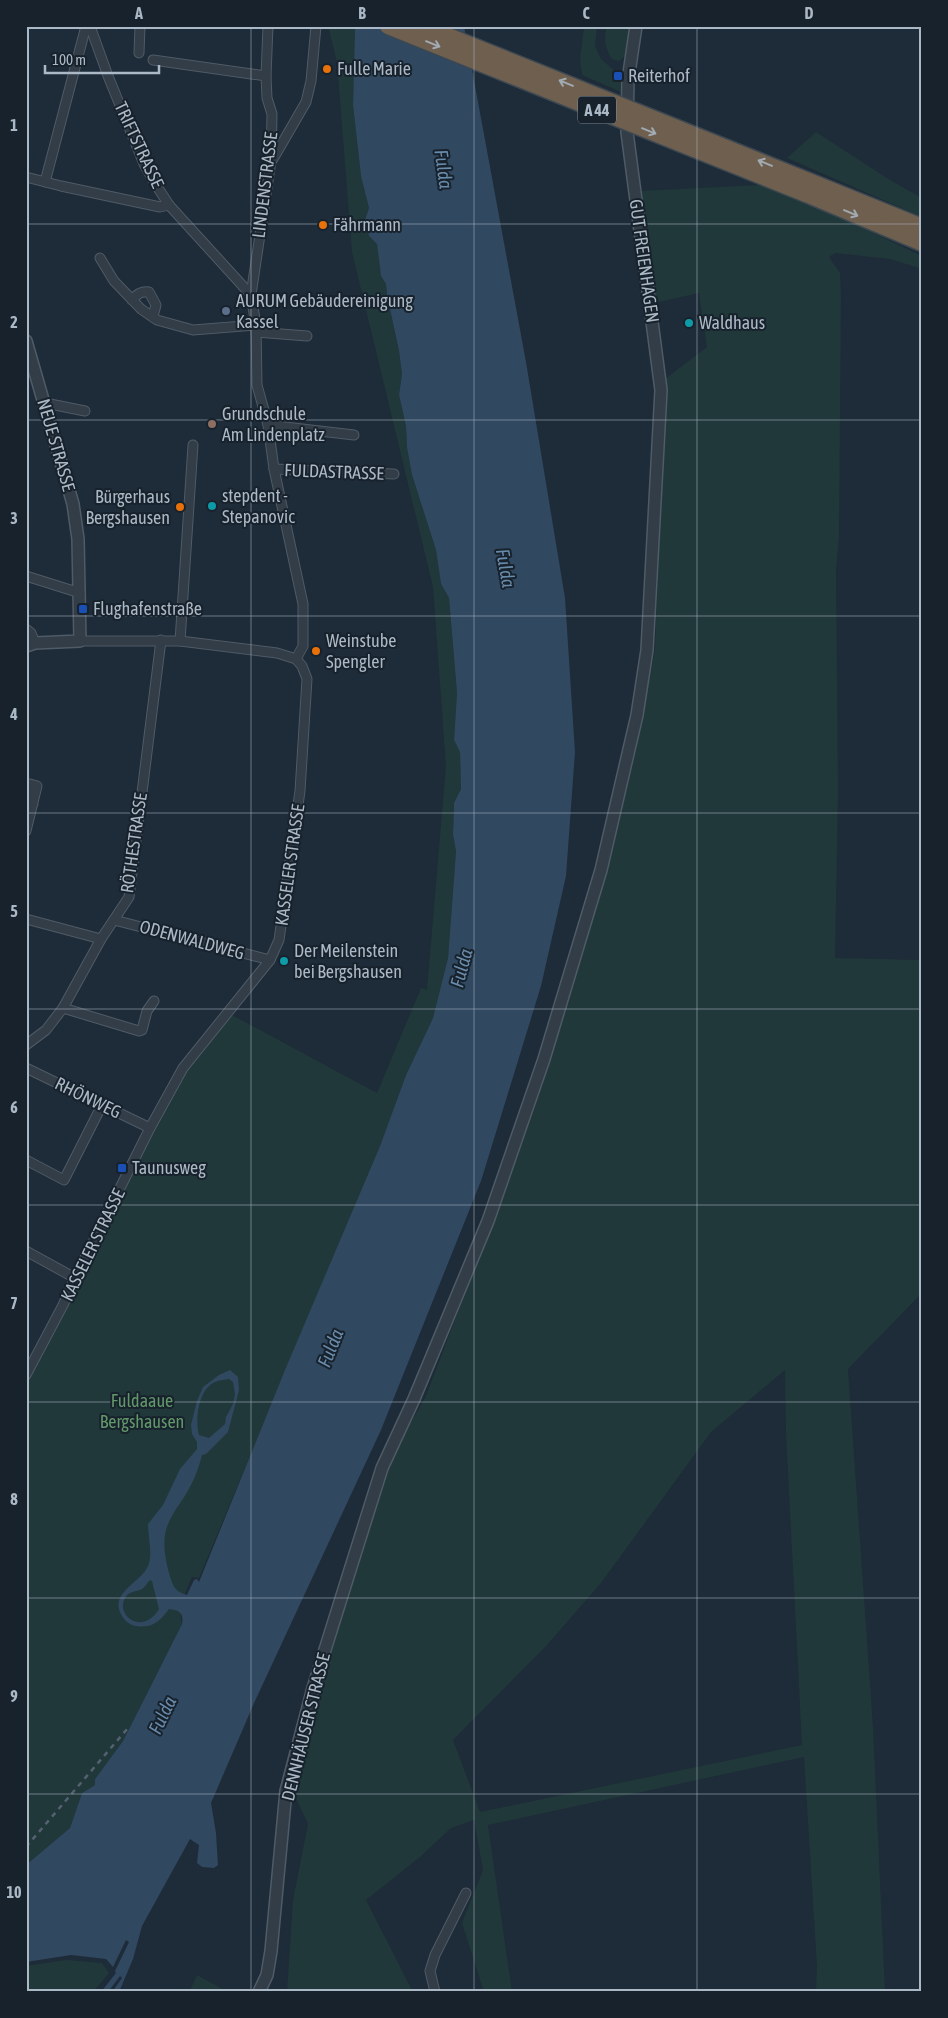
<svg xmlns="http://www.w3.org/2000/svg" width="948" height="2018" viewBox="0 0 948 2018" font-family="'Asap Condensed',sans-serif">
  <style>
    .green { fill: #203839; fill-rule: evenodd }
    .water { fill: #304860; fill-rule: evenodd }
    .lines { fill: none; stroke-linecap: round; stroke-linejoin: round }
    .minor-casing { stroke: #4f5b66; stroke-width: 11 }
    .tertiary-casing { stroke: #4f5b66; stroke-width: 14 }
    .motorway-casing { stroke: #3c4852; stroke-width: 19 }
    .minor { stroke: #323d48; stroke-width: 9 }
    .tertiary { stroke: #323d48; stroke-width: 11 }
    .motorway { stroke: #6f5f4e; stroke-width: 16 }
    .rail { stroke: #536170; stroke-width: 2.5; stroke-dasharray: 5 5; stroke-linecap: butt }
    .motorway-bridge-casing { stroke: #3c4852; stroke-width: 19; stroke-linecap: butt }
    .motorway-bridge { stroke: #6f5f4e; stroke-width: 16 }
    .oneway { stroke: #a2abb3 }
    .grid { fill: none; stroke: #abb8c5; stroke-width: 1; stroke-opacity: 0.55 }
    .food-dot { fill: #e8710a; stroke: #17222c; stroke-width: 2 }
    .transit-dot { fill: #1a4fb4; stroke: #17222c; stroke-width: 2 }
    .service-dot { fill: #5c6f8a; stroke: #17222c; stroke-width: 2 }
    .culture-dot { fill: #0f9aa8; stroke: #17222c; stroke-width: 2 }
    .education-dot { fill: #8d6e63; stroke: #17222c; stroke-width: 2 }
    .labels { text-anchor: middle; stroke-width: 4; stroke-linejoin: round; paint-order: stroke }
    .shield { fill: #17222c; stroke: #7f8b97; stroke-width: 1 }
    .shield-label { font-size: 16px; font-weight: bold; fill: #abb8c5 }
    .poi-label { font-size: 18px; fill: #abb8c5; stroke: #17222c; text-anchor: start }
    .street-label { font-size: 18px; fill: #abb8c5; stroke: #17222c }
    .park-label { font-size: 18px; fill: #62976a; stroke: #17222c }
    .water-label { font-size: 19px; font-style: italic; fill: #698bab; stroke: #17222c }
    .neatline { fill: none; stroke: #abb8c5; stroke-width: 2 }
    .grid-label { font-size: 16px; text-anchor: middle; font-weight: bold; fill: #abb8c5 }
  </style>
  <rect width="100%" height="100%" fill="#1e2b38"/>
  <g class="green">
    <path d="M328 26H355L353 105 361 176 369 208 365 220 369 236 377 244 381 276 386 284 387 295 399 351 402 374 399 395 406 426 407 448 412 475 436 550 441 584 449 598 457 693 454 740 460 752 461 789 454 803 453 835 456 851 448 958 433 1018 406 1075 380 1146 199 1578 192 1577C185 1593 178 1608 182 1624L123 1741 95 1779V1785L82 1793 70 1828 26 1865V1381L181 1077 232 1015 377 1093 421 988 427 990 446 766 433 587 352 252 337 62Z"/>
    <polygon points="597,26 595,46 601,59 617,73 622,80 621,92 582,75 580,60 584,27"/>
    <path d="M607 26H630L625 56 619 61 612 59C605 48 603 39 607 26Z"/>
    <polygon points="816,132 890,180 922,198 922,217 787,158"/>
    <path d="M761 185 848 221 922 256V269L890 259 835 253 829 257 840 273 841 296 839 536 836 571 838 791 835 958 922 960V1293L848 1369 873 1727 885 1992H816L817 1966 804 1757 488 1825 512 1992H484L462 1923 483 1870 474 1820 451 1828 420 1857 366 1900 413 1992H287L293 1900 308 1824 294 1794 293 1783 316 1690 385 1468 426 1396 504 1191 610 860 636 751 655 649 665 379 707 347 699 293 654 303 639 191ZM785 1370 786 1433 802 1745 480 1812 453 1740 547 1645 601 1583 711 1432Z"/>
    <polygon points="66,1960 102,1963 109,1973 93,1992 26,1992 26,1966"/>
    <polygon points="197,1975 228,1992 189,1992"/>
  </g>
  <path class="water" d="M355 26H464L526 362 565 598 575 752 566 876 541 986 481 1181 381 1430 255 1701 211 1803 216 1833 218 1865 214 1868 202 1867 197 1863 199 1845 190 1839 142 1926 133 1959 119 1992H112L122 1978 120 1976 108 1992H101L116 1973 115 1971 129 1942 126 1940 113 1967 106 1959 71 1955 26 1962V1865L70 1828 82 1793 95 1785V1779L123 1741 182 1624C184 1613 179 1610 169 1609 164 1616 157 1624 148 1626 139 1627 131 1627 124 1619 105 1594 140 1584 148 1566 153 1555 148 1537 148 1524L163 1505 180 1469 197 1449V1442L192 1434 191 1425 197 1401 203 1387 219 1375 230 1370 238 1377 239 1390 228 1432 206 1454 202 1455C199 1468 193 1483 186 1494 178 1507 167 1520 165 1535 163 1548 166 1561 169 1573 173 1586 174 1591 187 1595L194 1580 197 1579 199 1582 285 1370 380 1146 406 1075 433 1018 448 958 456 851 453 835 454 803 461 789 460 752 454 740 457 693 449 598 441 584 436 550 412 475 407 448 406 426 399 395 402 374 399 351 387 295 386 284 381 276 377 244 369 236 365 220 369 208 361 176 353 105ZM229 1379 233 1382 235 1394 233 1404 226 1417 225 1424 209 1438 199 1435C195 1420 198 1392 213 1383 218 1380 224 1380 229 1379ZM150 1580 152 1581 159 1609C143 1636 115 1616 125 1598 129 1591 136 1592 142 1589 145 1587 147 1583 150 1580Z"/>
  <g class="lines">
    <defs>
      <g id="minor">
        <polyline points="90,26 108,76 144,164 156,185 169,205 251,295"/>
        <polyline points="268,26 266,76 267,98 272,114 271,161 251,295 256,325 257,385 268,425 274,469 303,604 303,646 296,659"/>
        <polyline points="139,53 140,26"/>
        <polyline points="153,60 266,76"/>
        <polyline points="273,159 306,102 311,81 316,26"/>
        <polyline points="26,177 61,186 160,207 169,205"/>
        <polyline points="45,182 86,26"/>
        <polyline points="100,258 114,281 141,309 157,320 193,330 256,325"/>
        <path d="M132 300C137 294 141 291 149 292L156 305 153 316"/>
        <polyline points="256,332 307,336"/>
        <polyline points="45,403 85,411"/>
        <polyline points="268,425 354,435"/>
        <polyline points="274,469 394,474"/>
        <polyline points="26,576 80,593"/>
        <polyline points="26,629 31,633 35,643"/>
        <polyline points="180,641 193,445"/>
        <polyline points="26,831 37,786 30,784 29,791 33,804"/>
        <polyline points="26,919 101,939"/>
        <polyline points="114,920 270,960"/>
        <polyline points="63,1008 139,1031 142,1030 147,1011 154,1001"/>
        <polyline points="26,1045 46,1030 63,1008 101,939 129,897 161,640"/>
        <polyline points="26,1068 150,1128"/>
        <polyline points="26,1160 64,1180 102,1105"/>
        <polyline points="26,1251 75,1278"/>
        <polyline points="26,1375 63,1305 75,1278 150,1128 183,1068 270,960 279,940 300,791 307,679 302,666 296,659 277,653 180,641 80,641"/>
        <polyline points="435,1992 430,1971 435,1955 466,1893"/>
      </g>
      <g id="tertiary">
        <polyline points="26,341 73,504 78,539 80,641 35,643 26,646"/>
        <polyline points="259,1992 267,1975 271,1951 286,1791 313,1688 382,1468 414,1399 488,1221 544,1059 601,870 637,715 647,650 661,390 627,132 628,80 636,26"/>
      </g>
      <g id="motorway">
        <polyline points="811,182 922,227"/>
        <polyline points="806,194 922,243"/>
      </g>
    </defs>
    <use href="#minor" class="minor-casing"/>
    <use href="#tertiary" class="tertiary-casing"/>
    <use href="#motorway" class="motorway-casing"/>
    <use href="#minor" class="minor"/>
    <use href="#tertiary" class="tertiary"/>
    <use href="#motorway" class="motorway"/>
    <polyline class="rail" points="26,1847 128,1728"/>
    <defs>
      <g id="motorway-bridge">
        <polyline points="388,26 806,194"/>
        <polyline points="423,26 811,182"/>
      </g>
    </defs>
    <use href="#motorway-bridge" class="motorway-bridge-casing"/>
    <use href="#motorway-bridge" class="motorway-bridge"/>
  </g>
  <defs><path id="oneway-shaft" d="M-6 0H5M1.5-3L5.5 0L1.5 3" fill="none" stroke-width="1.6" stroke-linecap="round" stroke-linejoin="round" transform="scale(1.25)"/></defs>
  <g class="oneway">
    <use href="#oneway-shaft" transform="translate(433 44) rotate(22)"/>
    <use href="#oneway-shaft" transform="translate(566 83) rotate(-158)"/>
    <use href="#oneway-shaft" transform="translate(649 131) rotate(22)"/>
    <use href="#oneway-shaft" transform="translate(765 163) rotate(-158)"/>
    <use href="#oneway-shaft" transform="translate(851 213) rotate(23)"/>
  </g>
  <path class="grid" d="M251 26V1992M474 26V1992M697 26V1992M26 224H922M26 420H922M26 616H922M26 813H922M26 1009H922M26 1205H922M26 1402H922M26 1598H922M26 1794H922"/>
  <g class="food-dot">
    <circle cx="327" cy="69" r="5"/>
    <circle cx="323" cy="225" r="5"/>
    <circle cx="180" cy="507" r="5"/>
    <circle cx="316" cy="651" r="5"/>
  </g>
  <g class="transit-dot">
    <rect x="613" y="71" width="10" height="10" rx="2.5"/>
    <rect x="78" y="604" width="10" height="10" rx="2.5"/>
    <rect x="117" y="1163" width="10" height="10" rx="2.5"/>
  </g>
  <circle class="service-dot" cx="226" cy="311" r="5"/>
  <g class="culture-dot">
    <circle cx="689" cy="323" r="5"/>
    <circle cx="212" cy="506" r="5"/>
    <circle cx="284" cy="961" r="5"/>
  </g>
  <circle class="education-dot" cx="212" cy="424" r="5"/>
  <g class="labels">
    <rect class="shield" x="578" y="96.5" width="38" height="27" rx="4"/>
    <g class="shield-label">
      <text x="597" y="116">A 44</text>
    </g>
    <g class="poi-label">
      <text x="337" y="75">Fulle Marie</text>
      <text x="628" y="82">Reiterhof</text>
      <text x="333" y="231">Fährmann</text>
      <text x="236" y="307">AURUM Gebäudereinigung<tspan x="236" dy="21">Kassel</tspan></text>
      <text x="699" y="329">Waldhaus</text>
      <text x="222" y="420">Grundschule<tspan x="222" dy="21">Am Lindenplatz</tspan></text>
      <text x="222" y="502">stepdent -<tspan x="222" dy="21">Stepanovic</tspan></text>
      <text x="170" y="503" text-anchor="end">Bürgerhaus<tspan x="170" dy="21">Bergshausen</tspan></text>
      <text x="93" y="615">Flughafenstraße</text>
      <text x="326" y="647">Weinstube<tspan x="326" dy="21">Spengler</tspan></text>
      <text x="294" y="957">Der Meilenstein<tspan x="294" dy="21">bei Bergshausen</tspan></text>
      <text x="132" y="1174">Taunusweg</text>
    </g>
    <g class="street-label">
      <text transform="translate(139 145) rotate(65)" y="6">TRIFTSTRASSE</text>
      <text transform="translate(265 185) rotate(-83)" y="6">LINDENSTRASSE</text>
      <text transform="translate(644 261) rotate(82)" y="6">GUT FREIENHAGEN</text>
      <text transform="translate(56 445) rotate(74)" y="6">NEUE STRASSE</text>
      <text transform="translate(334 472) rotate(2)" y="6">FULDASTRASSE</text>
      <text transform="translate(134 843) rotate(-82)" y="6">RÖTHESTRASSE</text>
      <text transform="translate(290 865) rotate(-82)" y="6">KASSELER STRASSE</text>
      <text transform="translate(192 940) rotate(15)" y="6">ODENWALDWEG</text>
      <text transform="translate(88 1098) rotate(26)" y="6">RHÖNWEG</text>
      <text transform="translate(93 1245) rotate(-64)" y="6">KASSELER STRASSE</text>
      <text transform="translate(306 1727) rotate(-76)" y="6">DENNHÄUSER STRASSE</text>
    </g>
    <g class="park-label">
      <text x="142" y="1407">Fuldaaue<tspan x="142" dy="21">Bergshausen</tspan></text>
    </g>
    <g class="water-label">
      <text transform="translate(444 169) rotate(82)" y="7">Fulda</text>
      <text transform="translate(506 568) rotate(80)" y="7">Fulda</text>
      <text transform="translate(461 968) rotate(-75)" y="7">Fulda</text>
      <text transform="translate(330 1348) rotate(-68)" y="7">Fulda</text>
      <text transform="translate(162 1715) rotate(-64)" y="7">Fulda</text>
    </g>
  </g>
  <rect width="948" height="2018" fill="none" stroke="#17222c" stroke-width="55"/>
  <path d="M45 65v8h114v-8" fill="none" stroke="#abb8c5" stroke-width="2.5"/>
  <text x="52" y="65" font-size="15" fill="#abb8c5" stroke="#17222c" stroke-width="4" paint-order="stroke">100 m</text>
  <rect x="28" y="28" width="892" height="1962" class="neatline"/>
  <g class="grid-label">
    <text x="139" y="19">A</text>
    <text x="362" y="19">B</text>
    <text x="586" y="19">C</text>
    <text x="809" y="19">D</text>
    <text x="14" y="131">1</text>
    <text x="14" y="328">2</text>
    <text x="14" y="524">3</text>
    <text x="14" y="720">4</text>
    <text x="14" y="917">5</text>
    <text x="14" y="1113">6</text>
    <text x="14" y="1309">7</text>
    <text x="14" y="1505">8</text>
    <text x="14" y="1702">9</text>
    <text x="14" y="1898">10</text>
  </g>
</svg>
